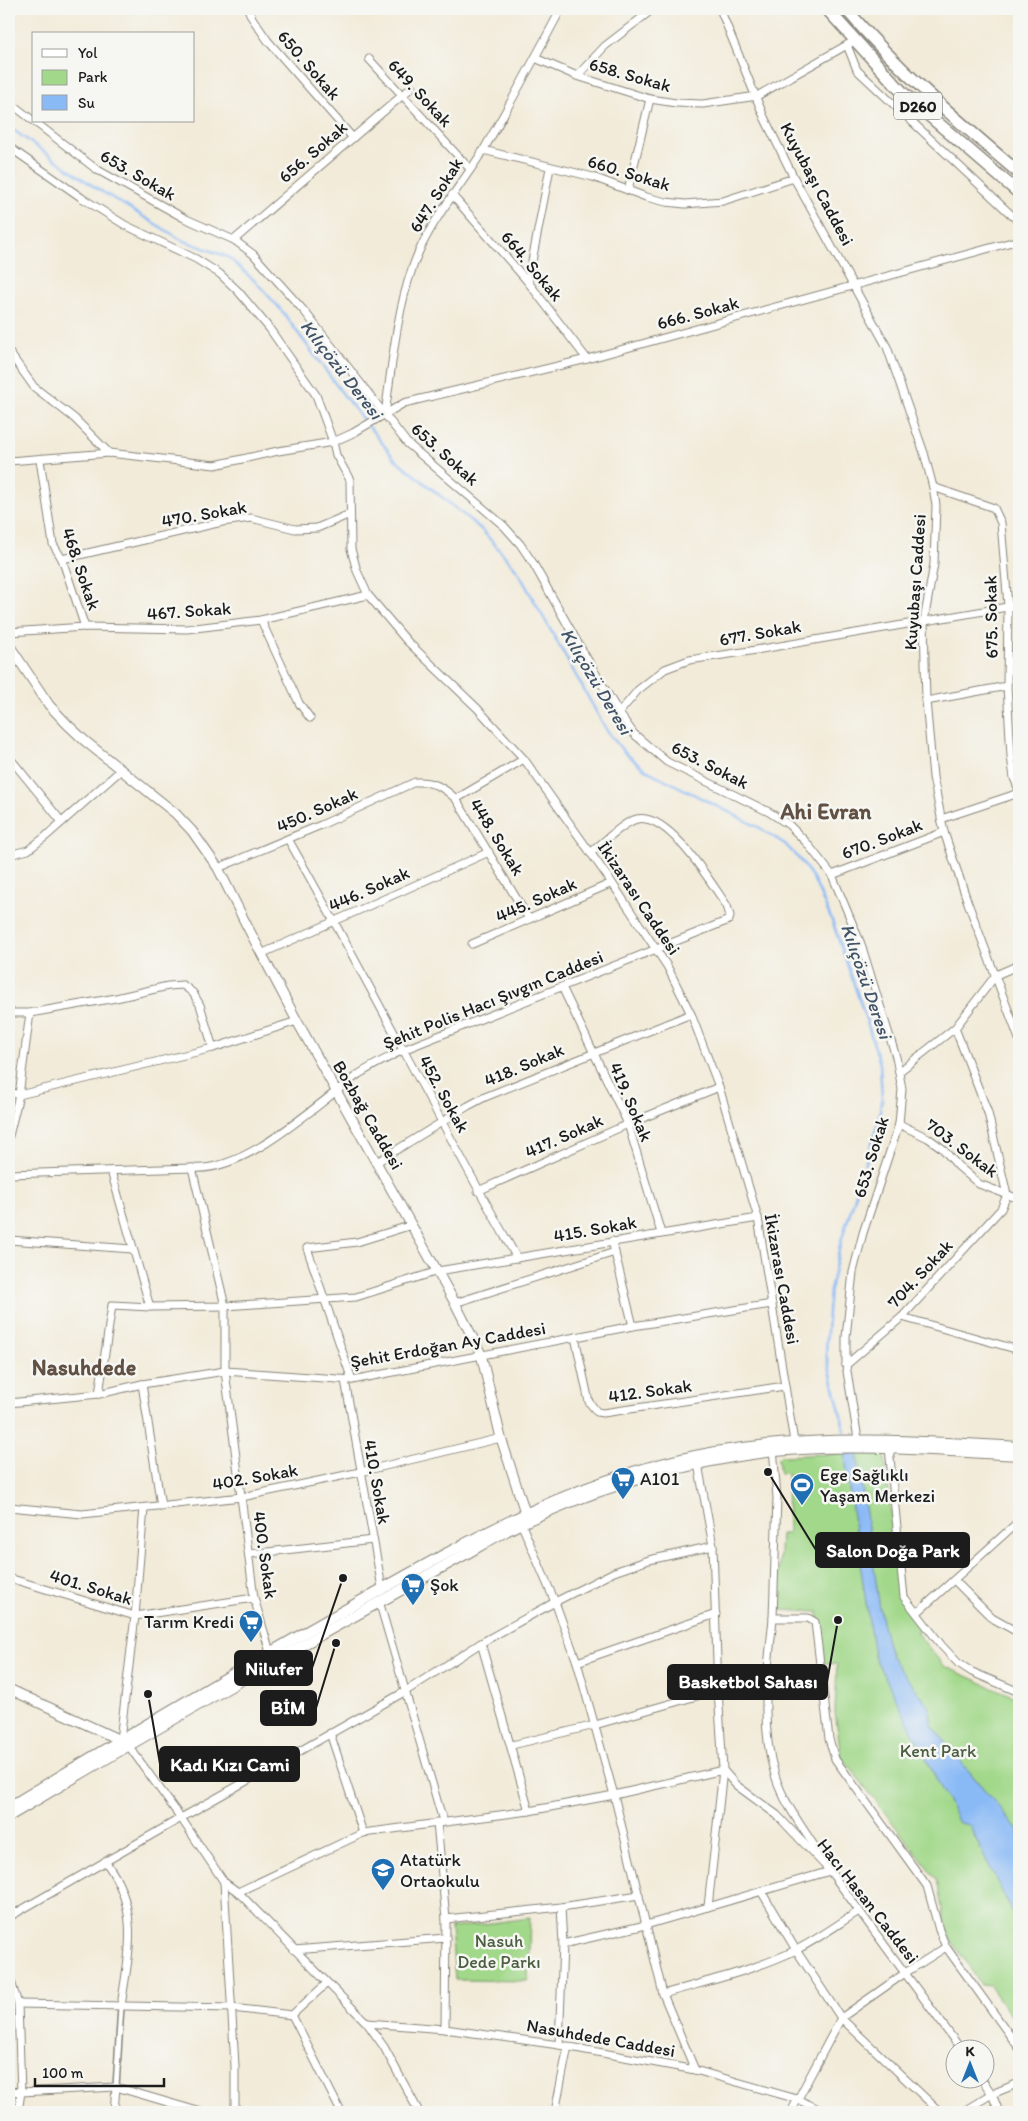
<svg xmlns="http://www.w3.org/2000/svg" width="1028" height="2121" viewBox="0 0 1028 2121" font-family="Itim,sans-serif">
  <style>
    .green { fill: #a1d889; stroke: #5e7a52 }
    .water { fill: #8abaf6; stroke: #536b89 }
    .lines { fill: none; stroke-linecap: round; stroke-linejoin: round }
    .stream { stroke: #8abaf6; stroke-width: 2.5 }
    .pedestrian-casing { stroke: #87847a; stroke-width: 8 }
    .minor-casing { stroke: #87847a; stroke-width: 9 }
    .tertiary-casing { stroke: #87847a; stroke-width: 11 }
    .secondary-casing { stroke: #87847a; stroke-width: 12 }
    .trunk-casing { stroke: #87847a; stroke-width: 14 }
    .pedestrian { stroke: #fff; stroke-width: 5 }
    .minor { stroke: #fff; stroke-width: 7 }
    .tertiary { stroke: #fff; stroke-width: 9 }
    .secondary { stroke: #fff; stroke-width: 10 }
    .trunk { stroke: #fff; stroke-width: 11 }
    .labels { text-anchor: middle; stroke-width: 5; stroke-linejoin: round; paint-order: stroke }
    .shield { fill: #f6f6f2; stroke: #5d5d5c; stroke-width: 1 }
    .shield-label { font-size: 16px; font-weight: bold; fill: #1c1c1c }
    .street-label { font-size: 18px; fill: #1c1c1c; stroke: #f6f6f2 }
    .poi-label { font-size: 18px; fill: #1c1c1c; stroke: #f6f6f2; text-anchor: start }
    .park-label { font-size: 18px; fill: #4b5e42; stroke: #f6f6f2 }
    .water-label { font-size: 19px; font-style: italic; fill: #425368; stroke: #f6f6f2 }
    .district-label { font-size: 22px; font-weight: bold; fill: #615144; stroke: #f6f6f2 }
    .leader { fill: none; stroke: #1c1c1c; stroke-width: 2 }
    .callout-dot { fill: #1c1c1c; stroke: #f6f6f2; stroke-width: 2 }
    .callout { fill: #1c1c1c; stroke: #1c1c1c; stroke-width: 2 }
    .callout-label { font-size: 19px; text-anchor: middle; font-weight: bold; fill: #fff }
  </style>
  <rect width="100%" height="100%" fill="#f6f6f2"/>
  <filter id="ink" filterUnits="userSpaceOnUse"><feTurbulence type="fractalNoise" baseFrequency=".02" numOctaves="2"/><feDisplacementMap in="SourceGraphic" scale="10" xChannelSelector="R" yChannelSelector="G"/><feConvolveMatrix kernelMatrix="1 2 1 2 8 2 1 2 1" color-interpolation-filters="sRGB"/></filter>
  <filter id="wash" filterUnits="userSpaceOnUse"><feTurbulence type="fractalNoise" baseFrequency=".0096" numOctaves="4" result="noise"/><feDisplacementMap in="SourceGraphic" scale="20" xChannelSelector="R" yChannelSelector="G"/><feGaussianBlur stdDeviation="1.12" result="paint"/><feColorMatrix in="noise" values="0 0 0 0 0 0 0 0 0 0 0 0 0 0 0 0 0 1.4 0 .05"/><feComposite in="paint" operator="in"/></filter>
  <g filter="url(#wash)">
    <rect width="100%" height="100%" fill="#f2ebd9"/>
    <g class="green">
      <polygon points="884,1452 901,1599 922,1627 916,1632 944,1666 1019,1699 1019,2027 990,1986 981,1985 946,1932 937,1880 841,1756 835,1712 837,1664 823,1663 818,1612 779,1610 777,1605 781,1534 788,1534 787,1473 780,1474 778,1458 780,1456"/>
      <polygon points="530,1918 528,1981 455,1980 451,1928"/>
    </g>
    <polygon class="water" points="857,1453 882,1622 891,1657 929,1706 932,1725 957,1757 1019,1831 1019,1926 969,1825 959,1823 874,1656 847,1476 845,1454"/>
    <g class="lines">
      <polyline class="stream" points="9,127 96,188 182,240 228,257 256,282 282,311 345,397 395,459 481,529 517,570 607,731 624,752 646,770 758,827 785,844 800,860 813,878 833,923 867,1022 880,1064 882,1100 877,1127 841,1241 830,1290 828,1312 826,1354 845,1432"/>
    </g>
  </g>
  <g filter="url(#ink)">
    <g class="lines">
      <defs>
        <polyline id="pedestrian" points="116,2087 121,2006"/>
        <g id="minor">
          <polyline points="248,9 252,18 268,41 353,138"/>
          <polyline points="720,9 764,117 794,178 887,347 924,453 933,487 936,505 934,564 924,621 926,701 933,777 944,832 968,903 1019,1039"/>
          <polyline points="847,45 857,70 1019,222"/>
          <polyline points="535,58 577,76 650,99 676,103 703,104 757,96 854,41"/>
          <polyline points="369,59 470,169"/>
          <polyline points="577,76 605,46 653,9"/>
          <polyline points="9,102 96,169 184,218 234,240 253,254 305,312 407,443 504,526 520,544 533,563 579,645 619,713 634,734 667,762 769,812 789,825 806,842 832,875 861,944 896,1057 902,1089 899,1124 863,1233 853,1272 846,1337 846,1365 858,1439"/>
          <polyline points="9,147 82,198 125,225 196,259 220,274 238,291 269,328 316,395 333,442 336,455 350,480 351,549 357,571 368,595 407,641 477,708 524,759 612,883 667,966 691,1014 719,1087 758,1218 794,1442"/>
          <polyline points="483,150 593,177 646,197 666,202 685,204 723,201 794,178"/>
          <polyline points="628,190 650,99"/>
          <polyline points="452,195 528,282 587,359"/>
          <polyline points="234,240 412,87"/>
          <polyline points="528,282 550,168"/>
          <polyline points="9,352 34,387 74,418 109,453"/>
          <path d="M385 414C392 366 396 315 412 269 427 224 460 188 484 149 511 103 536 56 561 9"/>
          <polyline points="40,460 53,544 62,559 85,627"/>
          <polyline points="9,461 109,453 215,465 278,451 333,442 353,433 404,403 587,359 1019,240"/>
          <polyline points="933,487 994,508 1001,523 1008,606 1007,686 1011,756 1014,778 1019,790"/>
          <polyline points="62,559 222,522 251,518 295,529 317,528 350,514"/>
          <polyline points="261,620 299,703 310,718"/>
          <polyline points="9,632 85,627 187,629 261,620 368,595"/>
          <polyline points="926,701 1007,686"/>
          <polyline points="619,713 638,690 665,669 689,660 750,651 1019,605"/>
          <polyline points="9,757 62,822"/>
          <polyline points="456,799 524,759"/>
          <polyline points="941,819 1019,793"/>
          <path d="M288 839C367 977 438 1120 517 1258"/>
          <polyline points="9,855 28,850 45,837 121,770"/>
          <path d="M218 868 321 825 415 782C433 781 443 787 456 799L529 919"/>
          <polyline points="832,875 944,832"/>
          <polyline points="472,944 612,883"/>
          <polyline points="261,954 489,852"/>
          <polyline points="562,987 628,1124 661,1233"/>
          <polyline points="9,1013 30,1013 116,998 168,986 183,985 193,993 200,1005 213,1048"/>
          <polyline points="955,1028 988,1113 1007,1195"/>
          <polyline points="900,1071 955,1028 996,975 1019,965"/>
          <polyline points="9,1092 19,1095 213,1048 297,1021"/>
          <polyline points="899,1124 928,1138 942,1148 958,1166 979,1184 1019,1199"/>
          <polyline points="9,1136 19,1095 30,1013"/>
          <polyline points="377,1162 468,1106 485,1097 691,1014"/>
          <polyline points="192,1168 225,1306 225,1371 254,1598 270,1652"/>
          <polyline points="111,1171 150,1307"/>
          <path d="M9 1174 192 1168C246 1173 315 1105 359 1074 373 1065 388 1058 403 1050L729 920 730 916 727 906C711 883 669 812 637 819 623 822 602 844 590 853"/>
          <polyline points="478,1191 628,1124 719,1087"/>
          <polyline points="9,1240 132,1249"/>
          <polyline points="612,1241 633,1326"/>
          <polyline points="455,1303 615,1252"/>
          <polyline points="902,1317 1019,1350"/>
          <polyline points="575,1337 589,1402 597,1412 603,1413 785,1386"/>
          <polyline points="846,1365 902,1317 1001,1209 1007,1195"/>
          <polyline points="345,1380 382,1588"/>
          <polyline points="352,1380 307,1248 357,1242 412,1225"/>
          <polyline points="142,1384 161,1506"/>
          <polyline points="99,1394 112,1305 150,1307 225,1306 356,1297 438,1271 758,1218"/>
          <polyline points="9,1403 99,1394 142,1384 225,1371 352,1380 633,1326 772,1304"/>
          <polyline points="773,1447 777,1498 773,1618 808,1618 815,1622 829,1739 835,1759 927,1886 939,1930 946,1947 1019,2048"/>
          <polyline points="889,1448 904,1597 942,1646 958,1663 972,1672 1019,1692"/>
          <polyline points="698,1464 713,1546 718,1690 723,1770 736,1785 777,1815 830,1871 960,2048"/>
          <polyline points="9,1507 82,1514 242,1497 360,1472 501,1438"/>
          <polyline points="144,1508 135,1616 120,1740 128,1745 181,1818 224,1882 235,2066 235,2112"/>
          <polyline points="521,1523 555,1602 577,1662 614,1795 663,1994 695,2070"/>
          <polyline points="250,1554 373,1540"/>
          <polyline points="9,1578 135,1616 254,1598"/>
          <polyline points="954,1580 992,1618 1019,1633"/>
          <polyline points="379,1601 443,1821"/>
          <polyline points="917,1613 1019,1521"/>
          <path d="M773 1618C768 1670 759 1723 775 1775 783 1803 807 1834 823 1859"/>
          <polyline points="481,1643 529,1811"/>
          <polyline points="577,1662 716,1614"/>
          <polyline points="330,1733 363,1833"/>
          <polyline points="512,1745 595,1725 718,1690"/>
          <polyline points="437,1822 446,1919 445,2029"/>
          <path d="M105 1861C141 1909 129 1952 121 2006"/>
          <polyline points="224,1882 238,1892 367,2023 384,2047 419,2112"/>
          <polyline points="761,1891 796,1950 841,2018 940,2112"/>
          <polyline points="238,1892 363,1833 529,1811 614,1795 723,1770 708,1907 646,1925 563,1944"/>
          <polyline points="708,1907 830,1871 830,1870"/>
          <polyline points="9,1917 181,1818 406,1691 481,1643 555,1602 614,1572 649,1560 713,1546"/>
          <polyline points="446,1919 561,1907 639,1895"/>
          <polyline points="294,1950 446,1938"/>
          <polyline points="9,1975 18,2004 21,2092 18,2112"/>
          <path d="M663 1994C707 1981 752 1971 794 1951 817 1940 838 1924 859 1911"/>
          <polyline points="18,2004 232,2008 292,2015 327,1983"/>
          <polyline points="292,2015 341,2112"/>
          <polyline points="367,2023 445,2029 559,2045 695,2070 797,2099 825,2112"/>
          <polyline points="559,2045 563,1944 561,1907"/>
          <polyline points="981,2078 992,2094 999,2112"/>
          <polyline points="9,2091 21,2092 116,2087 201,2112"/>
          <polyline points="114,2112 116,2087"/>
          <polyline points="555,2112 568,2046"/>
          <polyline points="791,2112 841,2018 905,1973 946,1947"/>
          <polyline points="962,2112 992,2094 1019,2083"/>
        </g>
        <g id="tertiary">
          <polyline points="9,645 49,705 67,724 85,741 175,813 192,831 218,868 247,926 297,1021 455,1303 481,1354 501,1438 525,1512"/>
          <polyline points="9,1689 120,1740"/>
        </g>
        <g id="secondary">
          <path d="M9 1807C122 1739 236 1671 352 1606 469 1540 582 1475 716 1452 817 1434 918 1441 1019 1447"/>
          <path d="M9 1816C115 1753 221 1691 329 1630 374 1605 419 1580 464 1555 483 1544 502 1532 522 1523 588 1491 660 1470 732 1457 827 1440 924 1450 1019 1455"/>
        </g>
        <g id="trunk">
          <polyline points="827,9 903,93 1019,193"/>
          <path d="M846 9C898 70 958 121 1019 173"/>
        </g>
      </defs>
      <use href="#pedestrian" class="pedestrian-casing"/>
      <use href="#minor" class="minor-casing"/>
      <use href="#tertiary" class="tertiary-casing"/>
      <use href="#secondary" class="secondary-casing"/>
      <use href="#trunk" class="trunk-casing"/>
      <use href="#pedestrian" class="pedestrian"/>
      <use href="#minor" class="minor"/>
      <use href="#tertiary" class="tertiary"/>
      <use href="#secondary" class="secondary"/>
      <use href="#trunk" class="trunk"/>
    </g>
  </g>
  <defs>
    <symbol id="supermarket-pin" viewBox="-11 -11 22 30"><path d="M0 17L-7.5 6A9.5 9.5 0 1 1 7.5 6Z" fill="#1f6fb2" stroke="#f6f6f2"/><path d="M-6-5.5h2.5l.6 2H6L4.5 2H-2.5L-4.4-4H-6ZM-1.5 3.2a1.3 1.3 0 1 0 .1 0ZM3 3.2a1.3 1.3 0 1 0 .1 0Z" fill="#fff"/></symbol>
    <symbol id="stadium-pin" viewBox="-11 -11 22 30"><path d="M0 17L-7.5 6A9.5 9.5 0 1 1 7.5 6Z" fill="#1f6fb2" stroke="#f6f6f2"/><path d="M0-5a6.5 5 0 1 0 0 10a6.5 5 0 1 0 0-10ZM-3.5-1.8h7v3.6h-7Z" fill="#fff"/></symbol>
    <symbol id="school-pin" viewBox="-11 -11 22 30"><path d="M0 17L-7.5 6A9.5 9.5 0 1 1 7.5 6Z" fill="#1f6fb2" stroke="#f6f6f2"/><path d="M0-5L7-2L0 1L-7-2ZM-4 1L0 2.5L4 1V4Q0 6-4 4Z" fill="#fff"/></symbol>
  </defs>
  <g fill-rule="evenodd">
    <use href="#supermarket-pin" x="609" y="1465" width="28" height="38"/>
    <use href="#stadium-pin" x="788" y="1471" width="28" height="38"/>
    <use href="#supermarket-pin" x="399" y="1571" width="28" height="38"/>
    <use href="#supermarket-pin" x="237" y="1608" width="28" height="38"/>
    <use href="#school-pin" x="369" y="1856" width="28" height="38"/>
  </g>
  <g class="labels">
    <rect class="shield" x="894" y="92.5" width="48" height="27" rx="4"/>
    <g class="shield-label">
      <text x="918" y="112">D260</text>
    </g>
    <g class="street-label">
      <text transform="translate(309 65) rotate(49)" y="6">650. Sokak</text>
      <text transform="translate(630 75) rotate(16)" y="6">658. Sokak</text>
      <text transform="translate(420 93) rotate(47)" y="6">649. Sokak</text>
      <text transform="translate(313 152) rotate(-41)" y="6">656. Sokak</text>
      <text transform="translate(629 173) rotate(17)" y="6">660. Sokak</text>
      <text transform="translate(138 175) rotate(30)" y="6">653. Sokak</text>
      <text transform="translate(817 184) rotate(62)" y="6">Kuyubaşı Caddesi</text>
      <text transform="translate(436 195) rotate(-58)" y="6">647. Sokak</text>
      <text transform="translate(532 266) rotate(50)" y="6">664. Sokak</text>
      <text transform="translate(698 313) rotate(-15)" y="6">666. Sokak</text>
      <text transform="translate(445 454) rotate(42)" y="6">653. Sokak</text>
      <text transform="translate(204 514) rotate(-10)" y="6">470. Sokak</text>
      <text transform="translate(81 569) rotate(71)" y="6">468. Sokak</text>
      <text transform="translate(915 582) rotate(-86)" y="6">Kuyubaşı Caddesi</text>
      <text transform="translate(189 611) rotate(-4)" y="6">467. Sokak</text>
      <text transform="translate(991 617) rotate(-91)" y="6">675. Sokak</text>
      <text transform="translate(760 633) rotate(-10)" y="6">677. Sokak</text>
      <text transform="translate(710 765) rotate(27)" y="6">653. Sokak</text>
      <text transform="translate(317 810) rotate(-24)" y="6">450. Sokak</text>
      <text transform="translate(497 837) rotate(58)" y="6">448. Sokak</text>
      <text transform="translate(882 839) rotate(-21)" y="6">670. Sokak</text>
      <text transform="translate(369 889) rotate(-24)" y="6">446. Sokak</text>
      <text transform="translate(639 898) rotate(56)" y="6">İkizarası Caddesi</text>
      <text transform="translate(536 900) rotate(-24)" y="6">445. Sokak</text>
      <text transform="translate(493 1000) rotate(-22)" y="6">Şehit Polis Hacı Şıvgın Caddesi</text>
      <text transform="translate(524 1065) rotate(-23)" y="6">418. Sokak</text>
      <text transform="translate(444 1094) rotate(61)" y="6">452. Sokak</text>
      <text transform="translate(631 1102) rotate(67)" y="6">419. Sokak</text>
      <text transform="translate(368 1115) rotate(60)" y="6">Bozbağ Caddesi</text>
      <text transform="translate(564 1136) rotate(-24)" y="6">417. Sokak</text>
      <text transform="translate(962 1148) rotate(37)" y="6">703. Sokak</text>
      <text transform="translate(871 1157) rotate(-73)" y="6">653. Sokak</text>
      <text transform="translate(595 1229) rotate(-10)" y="6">415. Sokak</text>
      <text transform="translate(920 1274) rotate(-47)" y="6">704. Sokak</text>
      <text transform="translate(782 1279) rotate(80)" y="6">İkizarası Caddesi</text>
      <text transform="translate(448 1345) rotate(-10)" y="6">Şehit Erdoğan Ay Caddesi</text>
      <text transform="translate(650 1391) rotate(-8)" y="6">412. Sokak</text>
      <text transform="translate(255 1477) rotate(-10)" y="6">402. Sokak</text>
      <text transform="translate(377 1482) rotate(80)" y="6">410. Sokak</text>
      <text transform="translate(265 1555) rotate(82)" y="6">400. Sokak</text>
      <text transform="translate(91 1587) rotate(17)" y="6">401. Sokak</text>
      <text transform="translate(868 1901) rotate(52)" y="6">Hacı Hasan Caddesi</text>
      <text transform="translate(601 2038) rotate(10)" y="6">Nasuhdede Caddesi</text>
    </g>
    <g class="poi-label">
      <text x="820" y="1481">Ege Sağlıklı<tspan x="820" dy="21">Yaşam Merkezi</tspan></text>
      <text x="640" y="1485">A101</text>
      <text x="430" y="1591">Şok</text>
      <text x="234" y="1628" text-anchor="end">Tarım Kredi</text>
      <text x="400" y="1866">Atatürk<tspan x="400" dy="21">Ortaokulu</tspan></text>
    </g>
    <g class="park-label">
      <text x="938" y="1757">Kent Park</text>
      <text x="499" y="1947">Nasuh<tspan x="499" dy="21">Dede Parkı</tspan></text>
    </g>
    <g class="water-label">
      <text transform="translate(342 369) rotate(52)" y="7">Kılıçözü Deresi</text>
      <text transform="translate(597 681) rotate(59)" y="7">Kılıçözü Deresi</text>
      <text transform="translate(867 981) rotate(71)" y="7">Kılıçözü Deresi</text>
    </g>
    <g class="district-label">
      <text x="826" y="819">Ahi Evran</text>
      <text x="84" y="1375">Nasuhdede</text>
    </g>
  </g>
  <path class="leader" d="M768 1472L816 1550M343 1578L312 1668M838 1620L827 1682M336 1643L316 1708M148 1694L160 1764"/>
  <g class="callout-dot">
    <circle cx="768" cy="1472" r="5"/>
    <circle cx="343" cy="1578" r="5"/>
    <circle cx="838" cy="1620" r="5"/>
    <circle cx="336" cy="1643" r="5"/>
    <circle cx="148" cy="1694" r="5"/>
  </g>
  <g class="callout">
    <rect x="816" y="1533" width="153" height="34" rx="5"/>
    <rect x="235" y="1651" width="77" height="34" rx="5"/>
    <rect x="668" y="1665" width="159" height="34" rx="5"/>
    <rect x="261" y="1691" width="55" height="34" rx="5"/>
    <rect x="160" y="1747" width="139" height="34" rx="5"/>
  </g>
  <g class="callout-label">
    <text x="893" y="1557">Salon Doğa Park</text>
    <text x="274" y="1675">Nilufer</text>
    <text x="748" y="1688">Basketbol Sahası</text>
    <text x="288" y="1714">BİM</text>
    <text x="230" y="1771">Kadı Kızı Cami</text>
  </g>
  <rect width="1028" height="2121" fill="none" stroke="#f6f6f2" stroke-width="30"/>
  <rect x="32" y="32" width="162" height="90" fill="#f6f6f2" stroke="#9f9f9c"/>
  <rect x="42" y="49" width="25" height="8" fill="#ffffff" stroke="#9f9f9c"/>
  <text x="78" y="58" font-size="15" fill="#1c1c1c">Yol</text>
  <rect x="42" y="70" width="25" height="15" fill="#a1d889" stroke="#9f9f9c"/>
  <text x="78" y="82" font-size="15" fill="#1c1c1c">Park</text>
  <rect x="42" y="95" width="25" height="15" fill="#8abaf6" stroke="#9f9f9c"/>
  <text x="78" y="108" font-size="15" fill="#1c1c1c">Su</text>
  <g transform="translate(970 2064)"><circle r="24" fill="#f6f6f2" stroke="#9f9f9c"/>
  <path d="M0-4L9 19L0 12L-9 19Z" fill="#1f6fb2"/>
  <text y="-8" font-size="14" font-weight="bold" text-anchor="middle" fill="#1c1c1c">K</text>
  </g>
  <path d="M35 2078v8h129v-8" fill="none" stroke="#1c1c1c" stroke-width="2.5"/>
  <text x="42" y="2078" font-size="15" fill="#1c1c1c" stroke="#f6f6f2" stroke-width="4" paint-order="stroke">100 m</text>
</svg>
